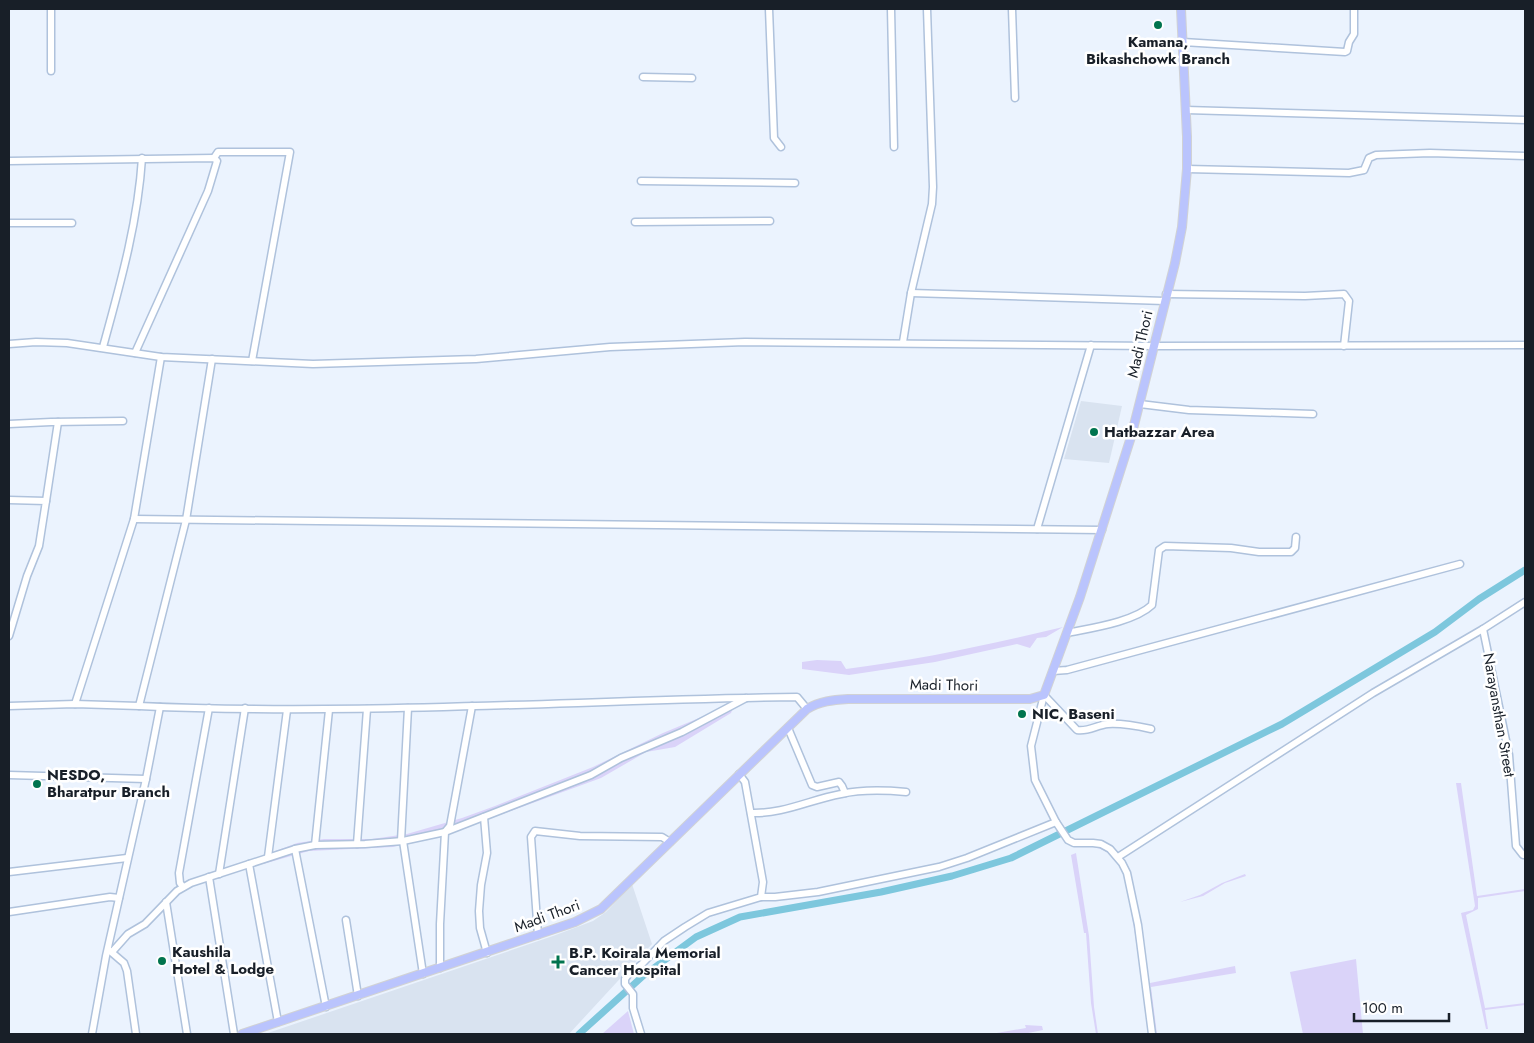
<svg xmlns="http://www.w3.org/2000/svg" width="1534" height="1043" viewBox="0 0 1534 1043" font-family="Jost,sans-serif">
  <style>
    .built { fill: #d9e3f0 }
    .green { fill: #dad3f9 }
    .lines { fill: none; stroke-linecap: round; stroke-linejoin: round }
    .canal { stroke: #7dc7dd; stroke-width: 7 }
    .minor-casing { stroke: #afc2dc; stroke-width: 9 }
    .major-casing { stroke: #d1d2d4; stroke-width: 10 }
    .minor { stroke: #fff; stroke-width: 6 }
    .major { stroke: #bac4fd; stroke-width: 8 }
    .poi-dot { fill: #01744e; stroke: #fff; stroke-width: 2 }
    .labels { text-anchor: middle; stroke-width: 5; stroke-linejoin: round; paint-order: stroke }
    .poi-label { font-size: 15px; font-weight: bold; fill: #181f28; stroke: #fff; text-anchor: start }
    .street-label { font-size: 15px; fill: #181f28; stroke: #fff }
  </style>
  <rect width="100%" height="100%" fill="#ebf3fe"/>
  <g class="built">
    <polygon points="1081,401 1122,406 1109,463 1064,459"/>
    <polygon points="632,884 652,944 569,1034 265,1034 553,936 593,921 606,912"/>
  </g>
  <g class="green">
    <path d="M1063 627 1046 637 1037 638 1030 648 1017 644 935 662 849 675 802 669V662L817 660 841 661 846 669C919 660 992 644 1063 627Z"/>
    <polygon points="735,703 731,713 675,747 646,752 601,778 448,834 393,847 309,851 263,864 251,860 297,843 324,839 372,839 407,834 462,818 495,806 593,767 663,733"/>
    <polygon points="1456,783 1461,783 1477,896 1525,889 1525,891 1478,898 1478,909 1466,915 1485,1008 1525,1003 1525,1005 1485,1010 1488,1029 1486,1029 1461,913 1473,910 1475,906"/>
    <path d="M1088 846C1097 846 1106 847 1113 854 1133 874 1136 930 1139 958 1143 983 1146 1009 1150 1034H1148C1143 991 1138 948 1130 905 1127 891 1126 874 1117 862 1110 851 1100 848 1088 846Z"/>
    <polygon points="1076,853 1089,936 1094,1007 1098,1034 1096,1034 1091,1003 1086,933 1084,933 1071,855"/>
    <polygon points="1245,874 1246,876 1225,883 1203,896 1180,902 1200,895 1222,883"/>
    <polygon points="1356,959 1363,1034 1303,1034 1290,972"/>
    <polygon points="1235,966 1236,973 1151,987 1157,1034 1155,1034 1150,983"/>
    <polygon points="628,1011 634,1034 602,1034"/>
    <polygon points="1025,1025 1042,1026 1043,1030 1028,1033 991,1034 1026,1028"/>
  </g>
  <g class="lines">
    <polyline class="canal" points="579,1034 643,976 696,937 740,917 881,892 952,876 1011,858 1282,724 1435,632 1479,599 1525,570"/>
    <defs>
      <g id="minor">
        <polyline points="769,9 774,138 781,147"/>
        <polyline points="891,9 894,147"/>
        <polyline points="1012,9 1015,98"/>
        <polyline points="1183,42 1345,52 1347,51 1349,42 1354,34 1354,9"/>
        <polyline points="51,71 51,9"/>
        <polyline points="643,77 692,78"/>
        <polyline points="1186,110 1525,120"/>
        <polyline points="214,158 218,152 290,152 252,361"/>
        <polyline points="9,161 214,158 217,161 208,191 135,353"/>
        <polyline points="1187,169 1349,173 1364,170 1369,158 1376,155 1430,153 1525,156"/>
        <polyline points="641,181 795,183"/>
        <polyline points="635,222 770,221"/>
        <polyline points="9,223 72,223"/>
        <polyline points="911,293 1165,301"/>
        <polyline points="1166,294 1305,296 1344,294 1349,301 1344,346"/>
        <polyline points="903,342 911,293 932,204 933,187 927,9"/>
        <polyline points="9,344 36,342 67,343 161,357 313,364 476,359 610,347 745,342 1154,346 1525,345"/>
        <path d="M103 347C120 285 138 222 142 158"/>
        <polyline points="1140,404 1189,410 1313,414"/>
        <polyline points="9,424 51,422 123,421"/>
        <polyline points="9,500 46,501 39,546 27,576 9,636"/>
        <polyline points="46,501 58,422"/>
        <polyline points="134,519 1102,530"/>
        <polyline points="1037,529 1091,345"/>
        <polyline points="1483,629 1509,755 1516,846 1523,855 1525,855"/>
        <path d="M1067 633C1091 628 1134 622 1152 605L1159 550 1165 546 1231 548 1259 552H1291L1295 548 1296 537"/>
        <polyline points="1053,671 1067,670 1460,564"/>
        <polyline points="1044,695 1031,746 1035,780 1056,822 1068,840 1074,843 1093,843 1101,844 1110,849 1122,863 1127,873 1138,925 1152,1034"/>
        <path d="M1044 695 1077 730C1088 732 1097 725 1108 724 1122 723 1137 726 1151 729"/>
        <polyline points="75,704 134,519 161,357"/>
        <polyline points="9,706 75,704 139,706 186,520 212,359"/>
        <path d="M139 706C358 716 578 700 797 697L807 709"/>
        <polyline points="788,728 812,785 817,787 839,782 842,786 845,793"/>
        <polyline points="9,775 146,779"/>
        <path d="M751 813C784 814 809 800 841 794 863 789 884 790 906 792"/>
        <polyline points="484,817 487,853 481,885 479,911 480,928 487,953"/>
        <polyline points="401,841 408,708"/>
        <polyline points="403,841 423,974"/>
        <polyline points="357,844 367,709"/>
        <polyline points="315,845 329,710"/>
        <polyline points="295,849 326,1007"/>
        <polyline points="268,857 287,710"/>
        <polyline points="1118,857 1373,693 1483,629 1525,602"/>
        <polyline points="249,864 278,1022"/>
        <polyline points="9,872 127,858"/>
        <polyline points="219,874 245,708"/>
        <polyline points="209,877 234,1034"/>
        <polyline points="183,887 180,883 179,873 209,708"/>
        <polyline points="761,897 775,897 818,892 939,867 967,858 1056,822"/>
        <polyline points="166,902 187,1034"/>
        <polyline points="9,912 110,897 119,898"/>
        <polyline points="346,920 358,996"/>
        <polyline points="538,935 531,837 535,831 580,836 662,837 670,842"/>
        <polyline points="110,951 124,963 127,971 136,1034"/>
        <polyline points="112,952 128,934 145,924 177,891 191,883 295,849 315,845 365,844 403,841 445,832 591,775 621,758 682,732 746,698"/>
        <polyline points="440,968 440,924 445,832 450,826 472,706"/>
        <polyline points="92,1034 106,956 146,779 160,707"/>
        <polyline points="641,1034 633,1008 633,994 625,984 625,979 628,975 642,964 664,941 685,927 708,913 761,897 763,882 745,782 739,774"/>
      </g>
      <path id="major" d="M242 1034 575 922 601 909 807 709C820 701 833 700 848 699H1030L1044 695 1080 597 1131 437 1175 263 1182 227 1187 169V137L1181 9"/>
    </defs>
    <use href="#minor" class="minor-casing"/>
    <use href="#major" class="major-casing"/>
    <use href="#minor" class="minor"/>
    <use href="#major" class="major"/>
  </g>
  <g class="poi-dot">
    <circle cx="1158" cy="25" r="5"/>
    <circle cx="1094" cy="432" r="5"/>
    <circle cx="1022" cy="714" r="5"/>
    <circle cx="37" cy="784" r="5"/>
    <circle cx="162" cy="961" r="5"/>
    <path d="M555.5 954.5h5v5h5v5h-5v5h-5v-5h-5v-5h5z"/>
  </g>
  <g class="labels">
    <g class="poi-label">
      <text x="1158" y="47" text-anchor="middle">Kamana,<tspan x="1158" dy="17">Bikashchowk Branch</tspan></text>
      <text x="1104" y="437">Hatbazzar Area</text>
      <text x="1032" y="719">NIC, Baseni</text>
      <text x="47" y="780">NESDO,<tspan x="47" dy="17">Bharatpur Branch</tspan></text>
      <text x="172" y="957">Kaushila<tspan x="172" dy="17">Hotel &amp; Lodge</tspan></text>
      <text x="569" y="958">B.P. Koirala Memorial<tspan x="569" dy="17">Cancer Hospital</tspan></text>
    </g>
    <g class="street-label">
      <text transform="translate(1140 344) rotate(-77)" y="5">Madi Thori</text>
      <text transform="translate(944 685) rotate(1)" y="5">Madi Thori</text>
      <text transform="translate(1499 715) rotate(80)" y="5">Narayansthan Street</text>
      <text transform="translate(547 916) rotate(-20)" y="5">Madi Thori</text>
    </g>
  </g>
  <rect width="1534" height="1043" fill="none" stroke="#181f28" stroke-width="20"/>
  <path d="M1354 1013v8h95v-8" fill="none" stroke="#181f28" stroke-width="2.5"/>
  <text x="1362" y="1013" font-size="15" fill="#181f28" stroke="#ffffff" stroke-width="4" paint-order="stroke">100 m</text>
</svg>
